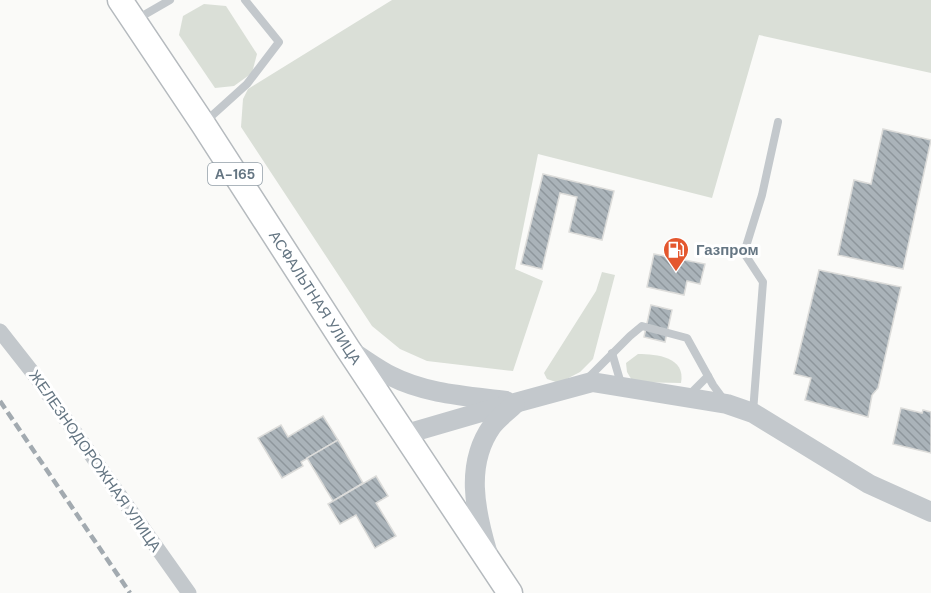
<svg xmlns="http://www.w3.org/2000/svg" width="931" height="593" viewBox="0 0 931 593" font-family="'DM Sans',sans-serif">
  <style>
    .grass { fill: #dadfd7 }
    .building { fill: url(#building-back-hatch); stroke: #dcdcda; stroke-width: 1.5 }
    .lines { fill: none; stroke-linecap: round; stroke-linejoin: round }
    .primary-casing { stroke: #b5babe; stroke-width: 27 }
    .service { stroke: #c3c8cc; stroke-width: 8 }
    .minor { stroke: #c3c8cc; stroke-width: 15 }
    .tertiary { stroke: #c3c8cc; stroke-width: 20 }
    .primary { stroke: #fff; stroke-width: 24 }
    .rail { stroke: #a2aab0; stroke-width: 4.5; stroke-dasharray: 9 4.5; stroke-linecap: butt }
    .labels { text-anchor: middle; stroke-width: 6; stroke-linejoin: round; paint-order: stroke }
    .shield { fill: #fff; stroke: #939fa8; stroke-width: 1.5 }
    .shield-label { font-size: 14px; font-weight: bold; fill: #657683 }
    .poi-label { font-size: 15px; font-weight: bold; fill: #657683; stroke: #fff; text-anchor: start }
    .street-label { font-size: 15px; fill: #657683; stroke: #fff }
  </style>
  <defs>
    <pattern id="building-back-hatch" width="6" height="6" patternUnits="userSpaceOnUse" patternTransform="scale(1.5)"><rect width="6" height="6" fill="#aab3b9"/><path d="M-1 5l2 2M0 0l6 6M5-1l2 2" fill="none" stroke="#8e969c"/></pattern>
  </defs>
  <rect width="100%" height="100%" fill="#fafaf8"/>
  <g class="grass">
    <polygon points="392,0 931,0 931,73 759,35 712,198 538,154 515,269 543,281 513,371 427,361 400,349 372,326 241,127 243,99 248,89"/>
    <polygon points="204,4 226,6 257,54 252,73 234,86 215,88 179,35 183,16"/>
    <polygon points="602,272 615,275 593,359 580,372 559,383 547,379 544,373 596,291"/>
    <path d="M638 354C657 354 686 357 681 383L633 382 627 372 626 363Z"/>
  </g>
  <g class="building">
    <polygon points="883,129 931,140 903,269 838,255 854,180 871,184"/>
    <polygon points="543,174 614,191 602,240 569,232 577,197 560,193 542,269 521,264"/>
    <polygon points="654,254 705,264 700,284 687,281 684,295 647,287"/>
    <polygon points="819,270 901,287 878,388 872,395 868,417 805,400 811,378 794,374"/>
    <polygon points="651,305 672,310 665,342 644,337"/>
    <polygon points="901,408 922,413 923,410 931,412 931,453 893,444"/>
    <polygon points="323,416 338,440 301,462 303,466 282,478 258,438 281,425 288,437"/>
    <polygon points="338,440 363,483 333,501 307,458"/>
    <polygon points="376,476 388,496 376,503 396,536 375,548 356,515 340,524 328,504"/>
  </g>
  <g class="lines">
    <defs>
      <g id="primary">
        <path id="s1" d="M120 0 203 124 348 349 510 593"/>
      </g>
    </defs>
    <use href="#primary" class="primary-casing"/>
    <g class="service">
      <polyline points="137,19 170,0"/>
      <polyline points="206,121 247,84 279,42 245,0"/>
      <polyline points="612,353 622,387"/>
      <polyline points="587,379 630,336 642,326 687,338 713,385 724,400"/>
      <polyline points="688,396 708,376"/>
      <polyline points="753,412 763,282 744,253 762,195 778,122"/>
    </g>
    <polyline class="minor" points="0,331 33,373 189,593"/>
    <g class="tertiary">
      <path d="M351 351C364 359 377 369 391 376 426 394 467 396 506 401"/>
      <polyline points="406,434 485,411 592,382 727,404 753,413 869,484 931,512"/>
      <path d="M487 551C475 510 465 464 492 426 498 418 508 411 515 404"/>
    </g>
    <use href="#primary" class="primary"/>
    <polyline class="rail" points="0,401 130,593"/>
  </g>
  <defs>
    <symbol id="fuel-pin" viewBox="-11 -11 22 30"><path d="M0 17L-7.5 6A9.5 9.5 0 1 1 7.5 6Z" fill="#e4572e" stroke="#fff"/><path d="M-5.5-6h7V0h2V4h1.3V-2.5L3-4.5l.8-.8L6-3V5H2.5V1h-1V6h-7ZM-4.2-4.7v3.2H.2V-4.7Z" fill="#fff"/></symbol>
  </defs>
  <g fill-rule="evenodd">
    <use href="#fuel-pin" x="661" y="235" width="30" height="40"/>
  </g>
  <g class="labels">
    <rect class="shield" x="208" y="163" width="54" height="22" rx="4.5"/>
    <g class="shield-label">
      <text x="235" y="179">А-165</text>
    </g>
    <g class="poi-label">
      <text x="696" y="255">Газпром</text>
    </g>
    <g class="street-label">
      <text dy="5" stroke="none"><textPath href="#s1" startOffset="356">АСФАЛЬТНАЯ УЛИЦА</textPath></text>
      <text transform="translate(95 461) rotate(55)" y="5">ЖЕЛЕЗНОДОРОЖНАЯ УЛИЦА</text>
    </g>
  </g>
</svg>
